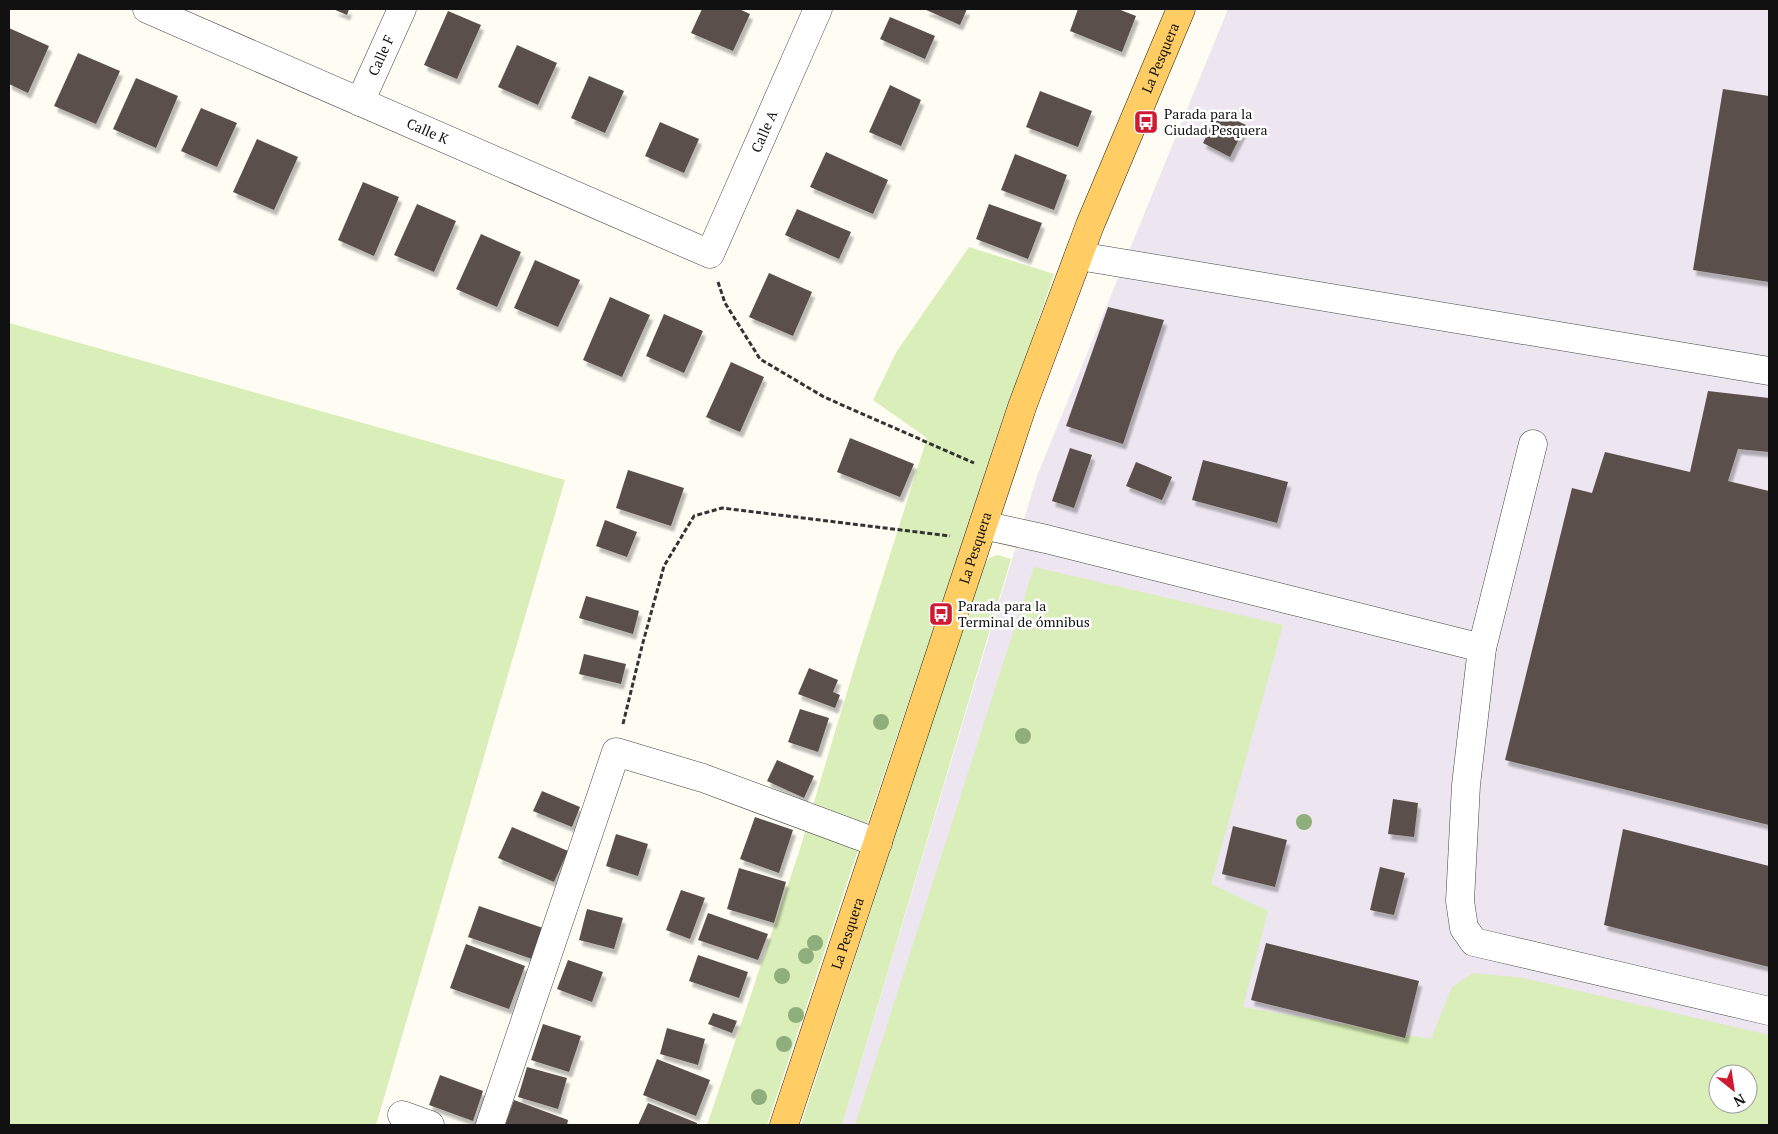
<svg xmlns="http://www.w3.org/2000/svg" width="1778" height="1134" viewBox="0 0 1778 1134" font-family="'PT Serif',serif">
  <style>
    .industrial { fill: #ede5ef; fill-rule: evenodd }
    .green { fill: #d9eeb9; fill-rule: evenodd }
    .building { fill: #5a504c; filter: url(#shadow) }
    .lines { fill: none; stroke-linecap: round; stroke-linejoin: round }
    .minor-casing { stroke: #444; stroke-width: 29 }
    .major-casing { stroke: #222; stroke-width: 29 }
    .path { stroke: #333; stroke-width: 3; stroke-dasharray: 5 2.5; stroke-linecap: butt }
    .minor { stroke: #fff; stroke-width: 28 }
    .major { stroke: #ffcd64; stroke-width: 28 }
    .tree { fill: #8eaf7c }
    .labels { text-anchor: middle; stroke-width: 5; stroke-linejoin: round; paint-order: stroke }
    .street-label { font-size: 14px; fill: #111; stroke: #fff }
    .poi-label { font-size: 14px; fill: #111; stroke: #fff; text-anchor: start }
  </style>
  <defs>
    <filter id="shadow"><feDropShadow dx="3" dy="5.5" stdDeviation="1" flood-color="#0004"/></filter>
  </defs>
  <rect width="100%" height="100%" fill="#fffcf4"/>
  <path class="industrial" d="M1228 9H1769V1125H842L1037 476ZM1718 1074H1748V1104H1718Z"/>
  <g class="green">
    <polygon points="969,247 1054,274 850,874 767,1125 707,1125 799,852 856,662 927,438 873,400 897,351"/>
    <polygon points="9,323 565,480 376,1125 9,1125"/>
    <polygon points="998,555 1011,559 842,1125 801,1125 982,569 989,558"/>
    <path d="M1034 567 1283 625 1211 884 1268 911 1243 1007 1431 1039 1452 987 1473 973 1523 978 1769 1035V1125H855ZM1718 1074H1748V1104H1718Z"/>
  </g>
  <g class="building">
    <polygon points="333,9 349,9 347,15"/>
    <polygon points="702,9 739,9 750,14 733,51 691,33"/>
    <polygon points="924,9 967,9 960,25"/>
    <polygon points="1078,9 1118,9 1136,16 1122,52 1070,31"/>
    <polygon points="448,11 481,25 457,79 424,65"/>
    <polygon points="890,17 935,36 925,59 880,39"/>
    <polygon points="9,28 49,46 28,93 9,84"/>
    <polygon points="517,45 557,63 538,105 498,87"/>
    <polygon points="78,53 120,71 96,124 54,106"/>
    <polygon points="589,76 624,91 605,133 571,118"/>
    <polygon points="136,78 178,96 156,148 113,129"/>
    <polygon points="890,85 921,100 901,146 869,132"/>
    <polygon points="1723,89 1769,96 1769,282 1693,270"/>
    <polygon points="1040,91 1092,111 1078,147 1026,127"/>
    <polygon points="201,108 237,123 217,167 181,151"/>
    <polygon points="1218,112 1246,125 1230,157 1203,143"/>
    <polygon points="660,122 699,139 684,173 645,156"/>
    <polygon points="257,139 298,157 274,210 233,192"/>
    <polygon points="826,152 888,180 873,214 810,187"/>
    <polygon points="1015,154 1067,175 1054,210 1001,190"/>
    <polygon points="363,182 399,197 374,256 338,240"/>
    <polygon points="417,204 456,221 434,272 394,255"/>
    <polygon points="989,204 1042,223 1028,259 976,239"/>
    <polygon points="797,209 851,232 839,259 785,235"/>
    <polygon points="481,234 521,252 497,307 456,289"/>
    <polygon points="535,260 580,280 558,327 514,308"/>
    <polygon points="769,273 812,292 793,336 749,317"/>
    <polygon points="610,297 650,315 622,377 583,360"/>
    <polygon points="1108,307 1164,320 1123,444 1066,426"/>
    <polygon points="664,314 703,331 684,373 646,356"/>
    <polygon points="731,362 764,377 740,432 706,417"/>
    <polygon points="1708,391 1769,398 1769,452 1738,449 1728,481 1769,491 1769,825 1505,760 1572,488 1592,493 1605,452 1690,472"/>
    <polygon points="850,438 914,464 900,497 837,472"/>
    <polygon points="1070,448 1092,455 1074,508 1052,501"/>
    <polygon points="1203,460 1288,482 1277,523 1192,500"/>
    <polygon points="1136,462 1172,477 1162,500 1126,486"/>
    <polygon points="628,470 684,488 671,526 616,508"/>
    <polygon points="605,520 637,532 627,557 596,546"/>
    <polygon points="586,596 639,611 633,634 579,618"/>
    <polygon points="584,654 626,664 621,684 579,674"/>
    <polygon points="809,668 838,680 833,692 840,695 835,708 798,694"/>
    <polygon points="800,709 829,718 818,752 788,742"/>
    <polygon points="777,760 814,776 804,798 767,781"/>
    <polygon points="542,791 580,807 572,827 533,811"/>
    <polygon points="1393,799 1418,803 1414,837 1388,834"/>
    <polygon points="755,817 793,830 779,873 740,859"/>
    <polygon points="1233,826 1287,840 1275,887 1222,874"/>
    <polygon points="512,827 568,851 554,882 498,858"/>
    <polygon points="1623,829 1769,866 1769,967 1604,925"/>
    <polygon points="616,834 648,844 638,876 606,866"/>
    <polygon points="1380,867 1405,873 1394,915 1370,910"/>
    <polygon points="739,868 786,882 774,923 727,909"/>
    <polygon points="681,890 705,898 690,939 666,930"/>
    <polygon points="479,906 543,928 532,959 468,937"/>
    <polygon points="587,909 623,918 614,949 579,940"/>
    <polygon points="708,913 768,934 758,960 698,940"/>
    <polygon points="1266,943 1419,981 1405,1038 1251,1000"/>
    <polygon points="466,944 525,966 509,1009 450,988"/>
    <polygon points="698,955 748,972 739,998 689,981"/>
    <polygon points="568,960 603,972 592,1002 557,989"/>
    <polygon points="713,1013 737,1021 732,1033 708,1024"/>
    <polygon points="543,1024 581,1036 569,1072 531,1060"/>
    <polygon points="667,1028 705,1039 698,1065 660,1054"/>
    <polygon points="657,1059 710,1080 696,1116 643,1095"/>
    <polygon points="527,1067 567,1078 558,1109 518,1097"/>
    <polygon points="440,1075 483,1091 473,1121 429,1105"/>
    <polygon points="514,1100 568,1120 567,1125 505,1125"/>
    <polygon points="648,1103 697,1123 697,1125 638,1125"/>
  </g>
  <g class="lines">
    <defs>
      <g id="minor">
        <path id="s1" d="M147 9 710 254 818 9"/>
        <path id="s2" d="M360 102 402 9"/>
        <polyline points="1079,256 1769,371"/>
        <polyline points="1533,444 1482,648 1466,785 1460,901 1464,928 1474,942 1769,1011"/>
        <polyline points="983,525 1046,539 1482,648"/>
        <polyline points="402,1115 430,1125"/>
        <polyline points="490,1125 616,752 703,778 878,843"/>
      </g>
      <g id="major">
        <path id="s3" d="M784 1125 1022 407 1090 225 1181 9"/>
      </g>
    </defs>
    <use href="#minor" class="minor-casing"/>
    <use href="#major" class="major-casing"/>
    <g class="path">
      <polyline points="718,282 725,303 760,359 824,397 974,463"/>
      <polyline points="623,724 642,646 664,566 694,516 722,508 950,536"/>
    </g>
    <use href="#minor" class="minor"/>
    <use href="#major" class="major"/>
  </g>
  <g class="tree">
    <circle cx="881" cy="722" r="8"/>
    <circle cx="1023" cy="736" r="8"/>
    <circle cx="1304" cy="822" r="8"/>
    <circle cx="815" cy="943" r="8"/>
    <circle cx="806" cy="956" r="8"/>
    <circle cx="782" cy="976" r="8"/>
    <circle cx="796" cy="1015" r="8"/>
    <circle cx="784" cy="1044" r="8"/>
    <circle cx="759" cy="1097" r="8"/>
  </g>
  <defs>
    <symbol id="bus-square" viewBox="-11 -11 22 22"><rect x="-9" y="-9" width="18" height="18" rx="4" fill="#d01a31" stroke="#fff"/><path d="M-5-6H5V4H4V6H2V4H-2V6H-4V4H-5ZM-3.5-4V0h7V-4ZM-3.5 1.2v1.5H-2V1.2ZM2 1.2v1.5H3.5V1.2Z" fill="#fff"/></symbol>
  </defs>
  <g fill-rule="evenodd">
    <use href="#bus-square" x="1132" y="108" width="28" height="28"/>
    <use href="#bus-square" x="927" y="600" width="28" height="28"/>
  </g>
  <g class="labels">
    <g class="street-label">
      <text dy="5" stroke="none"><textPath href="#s2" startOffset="51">Calle F</textPath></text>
      <text dy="5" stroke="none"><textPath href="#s3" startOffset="1132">La Pesquera</textPath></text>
      <text dy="5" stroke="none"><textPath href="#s1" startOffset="306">Calle K</textPath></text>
      <text dy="5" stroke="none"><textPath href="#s1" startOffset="748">Calle A</textPath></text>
      <text dy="5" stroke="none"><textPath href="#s3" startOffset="608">La Pesquera</textPath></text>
      <text dy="5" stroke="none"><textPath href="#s3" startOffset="202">La Pesquera</textPath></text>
    </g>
    <g class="poi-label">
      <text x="1164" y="119">Parada para la<tspan x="1164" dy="16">Ciudad Pesquera</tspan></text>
      <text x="958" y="611">Parada para la<tspan x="958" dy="16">Terminal de ómnibus</tspan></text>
    </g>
  </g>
  <rect width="1778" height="1134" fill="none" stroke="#111111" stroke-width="20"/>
  <g transform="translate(1733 1089) rotate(150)"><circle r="24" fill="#ffffff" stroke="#a0a0a0"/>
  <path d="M0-4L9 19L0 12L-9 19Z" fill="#d01a31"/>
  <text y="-8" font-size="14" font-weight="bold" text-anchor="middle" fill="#111111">N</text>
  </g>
</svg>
